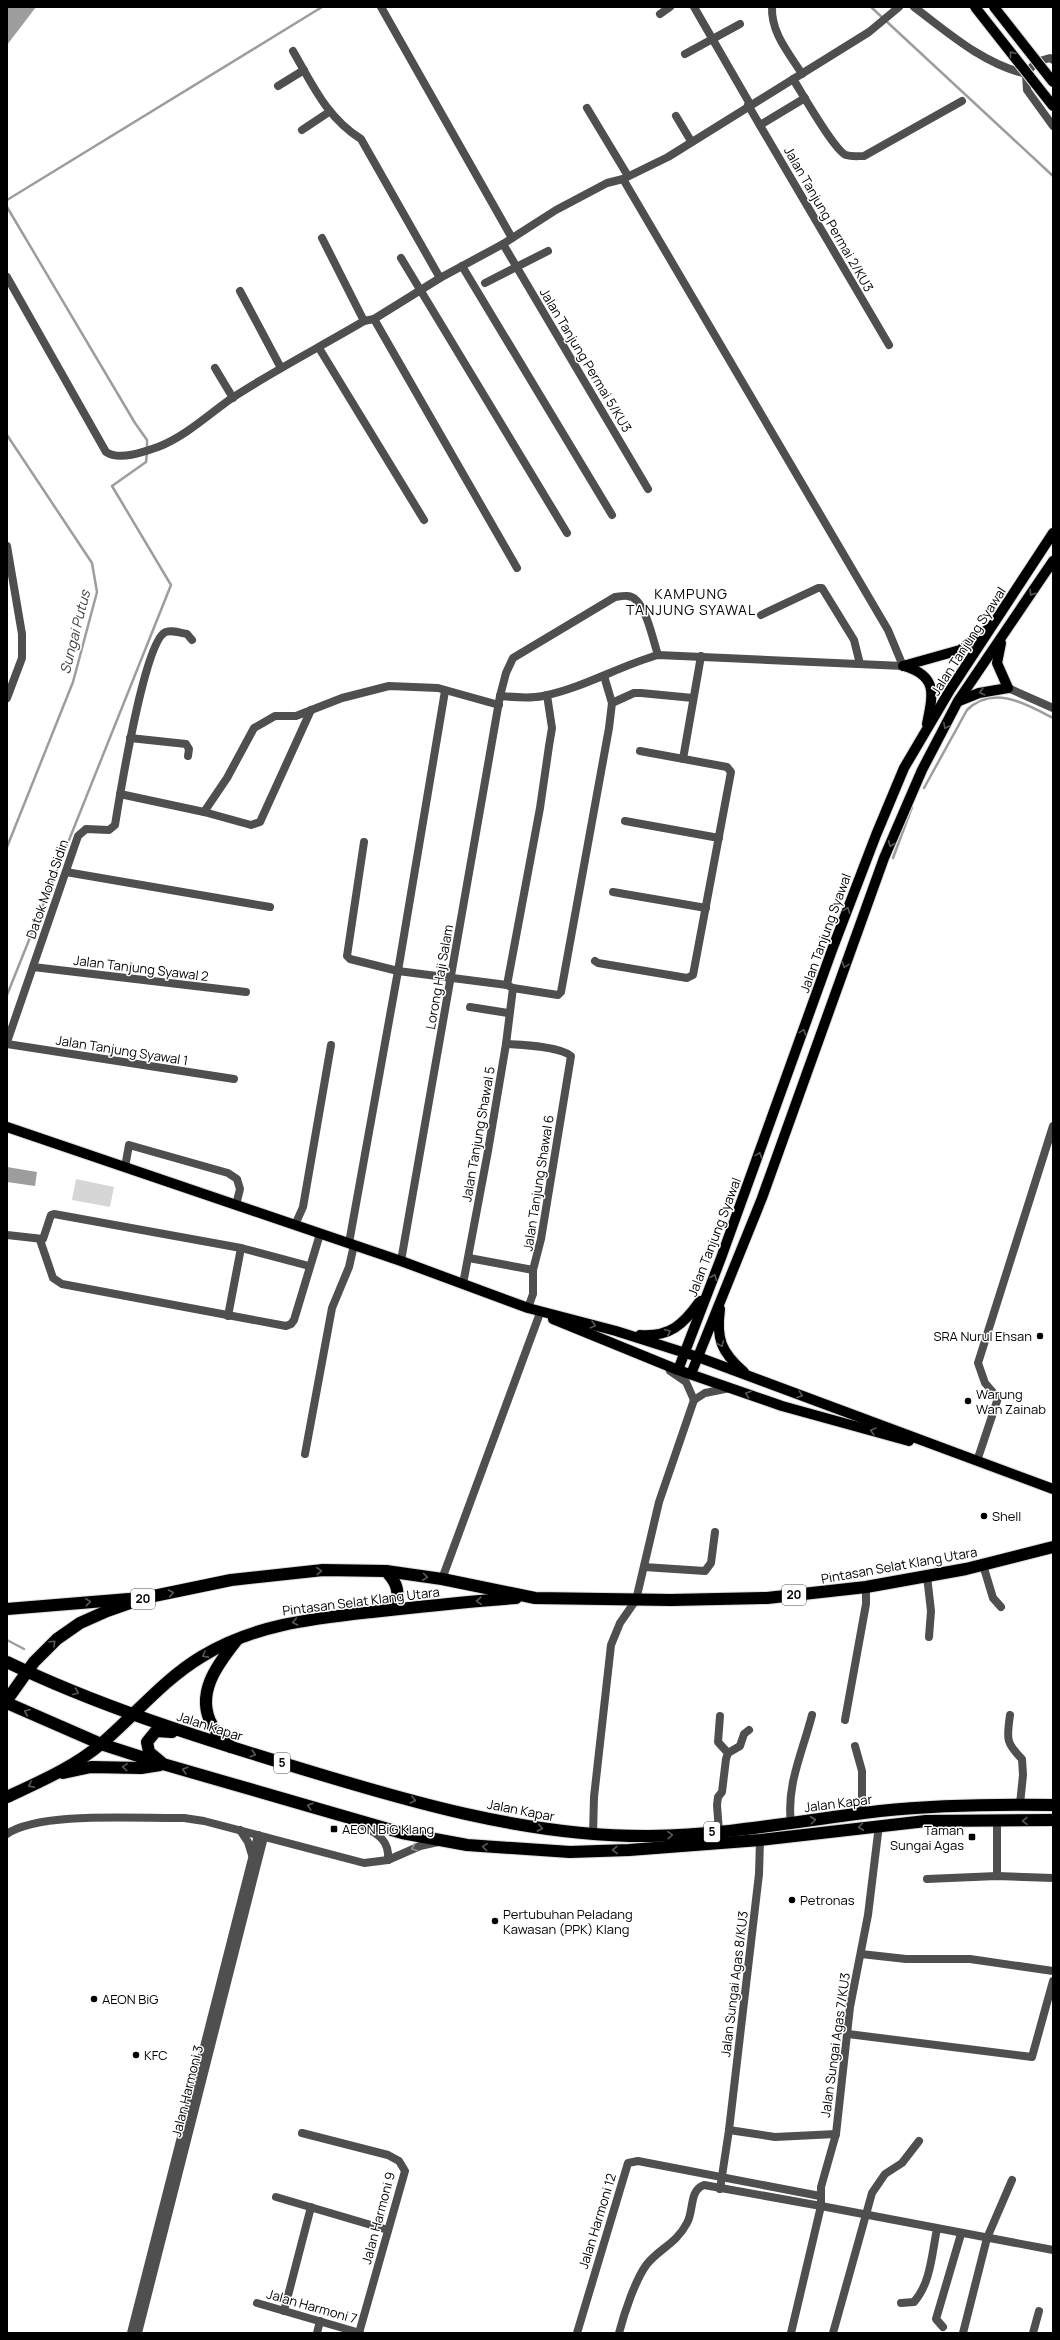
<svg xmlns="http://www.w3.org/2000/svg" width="1060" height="2340" viewBox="0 0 1060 2340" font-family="Manrope,sans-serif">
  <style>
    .green { fill: #d6d6d6 }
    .water { fill: #9d9d9d }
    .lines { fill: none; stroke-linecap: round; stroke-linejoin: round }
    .stream { stroke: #9d9d9d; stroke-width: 2.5 }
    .primary-casing { stroke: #dbdbdb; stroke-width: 12 }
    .highway-casing { stroke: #dbdbdb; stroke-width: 14 }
    .street { stroke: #4f4f4f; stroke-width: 8 }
    .primary { stroke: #000; stroke-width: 10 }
    .highway { stroke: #000; stroke-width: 12 }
    .primary-bridge-casing { stroke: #dbdbdb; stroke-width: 12; stroke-linecap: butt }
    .primary-bridge { stroke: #000; stroke-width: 10 }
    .oneway { stroke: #595959 }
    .oneway2 { stroke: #959595 }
    .poi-dot { fill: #000; stroke: #fff; stroke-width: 1.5 }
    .labels { text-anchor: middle; stroke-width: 3; stroke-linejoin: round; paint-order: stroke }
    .shield { fill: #fff; stroke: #4c4c4c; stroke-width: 1 }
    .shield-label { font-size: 12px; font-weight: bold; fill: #000 }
    .street-label { font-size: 13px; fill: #000; stroke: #fff }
    .poi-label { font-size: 13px; fill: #000; stroke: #fff; text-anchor: start }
    .neighbourhood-label { font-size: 14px; letter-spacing: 1px; fill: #000; stroke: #fff }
    .water-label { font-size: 14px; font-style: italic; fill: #3e3e3e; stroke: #fff }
  </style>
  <rect width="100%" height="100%" fill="#fff"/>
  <polygon class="green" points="76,1179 114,1187 110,1207 72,1200"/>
  <g class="water">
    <polygon points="7,7 36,7 7,45"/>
    <polygon points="7,1167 37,1172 35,1186 7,1182"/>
  </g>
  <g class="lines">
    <g class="stream">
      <polyline points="871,7 1053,176"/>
      <polyline points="7,200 322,7"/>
      <polyline points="7,207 135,423 147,440 147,448"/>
      <polyline points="7,435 92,563 97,592 73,682 7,847"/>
      <path d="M924 788 967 710C993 684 1026 704 1053 718"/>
      <polyline points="893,858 912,807"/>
      <polyline points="7,995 171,585 112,486 146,462 147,453"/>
      <polyline points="7,1640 24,1649"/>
    </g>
    <defs>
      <g id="primary">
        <polyline points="903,666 960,650 988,629"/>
        <path d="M904 666C938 676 933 694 927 724"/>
        <polyline points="959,701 979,693 1008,688 997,663 1001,643"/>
        <polyline points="7,1127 401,1261 528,1308 616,1331 698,1357 1053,1489"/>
        <path d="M720 1309C716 1339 721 1352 744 1372"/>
        <polyline points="553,1319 678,1370 782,1406 909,1441"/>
        <path d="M640 1335C670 1337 683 1325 700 1301"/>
        <polyline points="678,1370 721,1258 832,950 876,835 904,768 950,690 1053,533"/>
        <polyline points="691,1374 762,1198 884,858 922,770 958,701 1053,561"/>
      </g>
      <g id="highway">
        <polyline points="7,1609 129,1599"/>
        <path d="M384 1610 397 1601C399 1588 395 1581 386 1571"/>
        <path d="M7 1662C96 1705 191 1735 286 1764 403 1800 526 1837 650 1836 727 1835 804 1820 880 1811 937 1805 996 1804 1053 1805"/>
        <polyline points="7,1700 34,1662 57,1639 80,1623 107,1611 144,1598 231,1580 323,1570 386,1571 442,1579 535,1598 671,1600 767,1598 866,1587 966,1569 1053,1547"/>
        <polyline points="7,1703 101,1744 163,1764 402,1833 467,1845 570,1852 629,1850 760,1840 926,1821 1053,1820"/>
        <path d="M231 1747C225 1740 216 1733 212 1725 195 1694 217 1665 236 1641"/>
        <polyline points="161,1762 149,1752 147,1742 156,1731 172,1732"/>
        <polyline points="63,1773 91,1767 141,1768 160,1765"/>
        <path d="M7 1797C39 1782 74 1767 101 1744 135 1715 163 1680 201 1657 256 1623 319 1618 381 1611 426 1606 471 1601 516 1598"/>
      </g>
    </defs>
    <use href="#primary" class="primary-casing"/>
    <use href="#highway" class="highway-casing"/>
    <g class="street">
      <polyline points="381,7 512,238"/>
      <polyline points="694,7 750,104"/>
      <path d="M772 7C771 33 789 53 802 74"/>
      <path d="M914 7C950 34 982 63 1026 74"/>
      <polyline points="660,14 670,7"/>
      <path d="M293 51C312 84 327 118 361 139L440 278"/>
      <polyline points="685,54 740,24"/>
      <polyline points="1053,60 1050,58 1036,62 1026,74 1027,90 1053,126"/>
      <path d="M793 79C802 93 834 150 846 155 852 157 858 156 864 156L962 101"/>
      <polyline points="278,86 304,70"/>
      <polyline points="748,105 889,345"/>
      <polyline points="587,108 628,176"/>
      <polyline points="676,116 691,141"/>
      <polyline points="760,125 805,98"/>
      <polyline points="302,130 329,112"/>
      <polyline points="322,238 364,321"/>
      <polyline points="503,244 648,489"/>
      <polyline points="401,258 567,533"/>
      <polyline points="462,266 612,515"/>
      <path d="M7 277 106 452C119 461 144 452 158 447 186 436 209 414 232 398 275 370 320 347 364 321L374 319 440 278 503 244 556 210 607 183 623 179 668 157 869 32 899 7"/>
      <polyline points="485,283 548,251"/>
      <polyline points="240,291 281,368"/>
      <polyline points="374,319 517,568"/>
      <polyline points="319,348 424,520"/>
      <polyline points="215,368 233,398"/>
      <polyline points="7,546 22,634 22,658 7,698"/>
      <polyline points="761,615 818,588 822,588 854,640 860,664"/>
      <polyline points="1008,688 1053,708"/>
      <path d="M500 696C514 697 529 699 543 696 583 688 619 666 658 655L903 666 888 630 623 179"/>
      <polyline points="612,703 634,693 641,693 693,698"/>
      <polyline points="130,738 186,744 189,749 188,756"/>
      <polyline points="683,759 701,656"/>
      <polyline points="120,794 204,812 251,825 260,822 311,710"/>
      <polyline points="204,812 227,778 254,728 275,716 296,716 342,698 389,686 438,688 499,705"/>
      <polyline points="625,821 719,838"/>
      <polyline points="364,842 347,956 350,959 398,971 507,985 513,988 558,995 561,992 609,728 612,703 604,676"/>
      <polyline points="66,872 270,907"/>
      <polyline points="613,892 706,908"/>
      <polyline points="595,961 598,963 687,978 693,975 731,772 727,767 640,751"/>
      <polyline points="33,967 246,992"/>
      <polyline points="507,985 540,808 549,746 552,728 547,695"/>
      <polyline points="470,1007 508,1013"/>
      <path d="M7 1042 78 836 86 829 109 830 115 825C120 794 144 647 164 633 169 629 181 633 187 634L192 640"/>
      <polyline points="7,1044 234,1079"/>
      <path d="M506 1044C522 1045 559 1046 571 1056L541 1239 533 1270V1294L528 1308"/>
      <polyline points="125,1167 129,1145 228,1173 237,1179 240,1189 236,1205"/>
      <polyline points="295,1225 303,1207 331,1045"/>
      <polyline points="7,1235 43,1239 51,1215 54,1214 241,1248 309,1266"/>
      <polyline points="40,1240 53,1278 62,1284 286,1326 291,1324 294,1320 320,1234"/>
      <polyline points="349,1243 398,971 445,691"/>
      <polyline points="469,1258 533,1270"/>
      <path d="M401 1261 500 696 506 673 513 658 615 597C622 596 631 594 636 600 647 610 653 640 658 655"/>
      <polyline points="463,1284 488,1151 506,1044 513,988"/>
      <polyline points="228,1316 241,1248"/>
      <polyline points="670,1371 686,1382 694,1400"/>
      <polyline points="694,1400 705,1393 730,1388"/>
      <polyline points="305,1454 332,1308 349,1267 354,1245"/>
      <polyline points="977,1461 998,1398 985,1383 978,1363 1053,1126"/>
      <polyline points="983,1565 993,1598 1001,1607"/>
      <polyline points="644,1567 705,1571 711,1563 715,1532"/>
      <polyline points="927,1576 931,1611 929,1637"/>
      <polyline points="442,1579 540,1313"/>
      <path d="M1010 1715C1007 1738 1005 1742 1022 1759L1023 1775 1020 1804"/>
      <polyline points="720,1716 718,1742 728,1753"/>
      <polyline points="845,1720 866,1604 866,1587"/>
      <polyline points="855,1746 862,1771 862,1814"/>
      <path d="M791 1823C786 1785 803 1751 812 1715"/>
      <polyline points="879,1825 868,1915 850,2007 836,2134 821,2187 821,2206 1053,2250"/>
      <path d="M363 1826C378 1834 390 1841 388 1860"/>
      <polyline points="240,1830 248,1842 252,1855"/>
      <polyline points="719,1832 717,1805 718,1797 722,1792 726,1759 728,1753 740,1746 744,1734 749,1730"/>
      <path d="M7 1834C40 1811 141 1819 184 1818L204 1821 364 1863 388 1860 420 1846 438 1842"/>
      <polyline points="593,1834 594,1797 611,1645 620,1623 636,1600 659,1502 694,1400"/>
      <polyline points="997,1876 997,1821"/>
      <polyline points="927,1879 997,1876 1053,1878"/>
      <polyline points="861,1954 906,1959 970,1959 1053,1971"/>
      <polyline points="848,2034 1032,2057 1053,1981"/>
      <polyline points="729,2130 775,2137 836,2134"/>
      <polyline points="302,2133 388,2155 399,2161 405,2171 359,2333"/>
      <polyline points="720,2189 729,2130 759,1874 760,1840"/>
      <polyline points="276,2197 388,2230"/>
      <polyline points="257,2303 360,2333"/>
      <path d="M901 2303 914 2302C931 2283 932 2252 937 2229"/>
      <polyline points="284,2311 311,2207"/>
      <polyline points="943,2327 936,2319 961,2234"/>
      <polyline points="131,2333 258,1835"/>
      <polyline points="138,2333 264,1837"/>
      <polyline points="317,2333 320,2321"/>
      <polyline points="577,2333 628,2163 638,2161 820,2196"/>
      <path d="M619 2333C624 2314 635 2280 647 2264 660 2248 676 2244 687 2223 694 2211 689 2190 704 2185L821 2206 791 2333"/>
      <polyline points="833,2333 872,2193 885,2174 902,2163 919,2141"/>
      <polyline points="963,2333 987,2238 1012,2180"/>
      <polyline points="1033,2333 1039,2311"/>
    </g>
    <use href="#primary" class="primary"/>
    <use href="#highway" class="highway"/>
    <defs>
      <g id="primary-bridge">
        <polyline points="975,7 1053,106"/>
        <polyline points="994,7 1053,82"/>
      </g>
    </defs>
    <use href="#primary-bridge" class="primary-bridge-casing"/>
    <use href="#primary-bridge" class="primary-bridge"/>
  </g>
  <defs><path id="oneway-chevron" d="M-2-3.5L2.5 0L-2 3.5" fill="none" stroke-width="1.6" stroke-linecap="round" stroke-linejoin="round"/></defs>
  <g class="oneway">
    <use href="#oneway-chevron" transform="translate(1012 54) rotate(-128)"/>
    <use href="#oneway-chevron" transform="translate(1032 593) rotate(123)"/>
    <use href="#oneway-chevron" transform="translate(982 692) rotate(165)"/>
    <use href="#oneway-chevron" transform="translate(946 726) rotate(118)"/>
    <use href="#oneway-chevron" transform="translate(891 844) rotate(113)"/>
    <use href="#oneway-chevron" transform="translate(847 910) rotate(-69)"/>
    <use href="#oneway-chevron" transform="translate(845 965) rotate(110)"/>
    <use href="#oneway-chevron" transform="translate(803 1032) rotate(-70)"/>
    <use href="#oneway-chevron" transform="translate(759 1155) rotate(-70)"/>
    <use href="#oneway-chevron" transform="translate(714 1277) rotate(-67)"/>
    <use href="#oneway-chevron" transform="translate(593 1325) rotate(15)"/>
    <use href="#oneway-chevron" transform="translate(668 1332) rotate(-25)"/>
    <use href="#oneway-chevron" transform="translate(721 1344) rotate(68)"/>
    <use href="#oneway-chevron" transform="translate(748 1394) rotate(-161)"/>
    <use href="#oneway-chevron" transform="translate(800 1395) rotate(20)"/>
    <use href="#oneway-chevron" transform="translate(873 1431) rotate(-165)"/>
    <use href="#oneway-chevron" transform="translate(319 1571) rotate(-3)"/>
    <use href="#oneway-chevron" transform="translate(425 1577) rotate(8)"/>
    <use href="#oneway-chevron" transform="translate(171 1593) rotate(-12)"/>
    <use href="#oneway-chevron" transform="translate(479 1601) rotate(176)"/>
    <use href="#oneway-chevron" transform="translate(88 1602) rotate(-5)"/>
    <use href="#oneway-chevron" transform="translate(295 1622) rotate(169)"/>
    <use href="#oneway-chevron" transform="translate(53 1643) rotate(-43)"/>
    <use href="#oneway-chevron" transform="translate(205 1655) rotate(151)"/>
    <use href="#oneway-chevron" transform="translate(76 1692) rotate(22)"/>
    <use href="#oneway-chevron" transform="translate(27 1712) rotate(-157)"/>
    <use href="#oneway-chevron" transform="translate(253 1754) rotate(17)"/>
    <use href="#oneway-chevron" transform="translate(125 1767) rotate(-177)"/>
    <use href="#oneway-chevron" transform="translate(185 1770) rotate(-164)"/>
    <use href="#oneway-chevron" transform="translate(31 1785) rotate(154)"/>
    <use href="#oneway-chevron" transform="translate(413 1800) rotate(13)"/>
    <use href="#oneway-chevron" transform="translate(310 1806) rotate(-164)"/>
    <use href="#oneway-chevron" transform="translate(813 1820) rotate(-7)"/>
    <use href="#oneway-chevron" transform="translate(1025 1821) rotate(179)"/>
    <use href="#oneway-chevron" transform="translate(861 1827) rotate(173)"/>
    <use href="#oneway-chevron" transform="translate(540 1828) rotate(11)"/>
    <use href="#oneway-chevron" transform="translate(670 1835) rotate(-4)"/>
    <use href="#oneway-chevron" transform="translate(485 1847) rotate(-175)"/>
    <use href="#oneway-chevron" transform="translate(615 1850) rotate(178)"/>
  </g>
  <use class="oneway2" href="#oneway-chevron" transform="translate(414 1848) rotate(158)"/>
  <g class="poi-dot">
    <circle cx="1040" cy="1336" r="4"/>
    <circle cx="968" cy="1401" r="4"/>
    <circle cx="984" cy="1516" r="4"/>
    <rect x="330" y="1825" width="8" height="8" rx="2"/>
    <rect x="968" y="1833" width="8" height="8" rx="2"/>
    <circle cx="792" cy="1900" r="4"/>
    <circle cx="495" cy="1921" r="4"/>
    <circle cx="94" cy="1999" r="4"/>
    <circle cx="136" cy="2055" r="4"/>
  </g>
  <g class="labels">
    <g class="shield">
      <rect x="782" y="1585" width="24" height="20" rx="3"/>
      <rect x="131" y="1589" width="24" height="20" rx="3"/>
      <rect x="274" y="1753" width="16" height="20" rx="3"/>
      <rect x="704" y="1822" width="16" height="20" rx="3"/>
    </g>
    <g class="shield-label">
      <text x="794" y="1599">20</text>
      <text x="143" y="1603">20</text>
      <text x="282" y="1767">5</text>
      <text x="712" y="1836">5</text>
    </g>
    <g class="street-label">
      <text transform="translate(829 219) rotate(60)" y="5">Jalan Tanjung Permai 2/KU3</text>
      <text transform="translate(586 360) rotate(59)" y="5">Jalan Tanjung Permai 5/KU3</text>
      <text transform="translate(968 641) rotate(-57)" y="5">Jalan Tanjung Syawal</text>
      <text transform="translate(47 889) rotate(-71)" y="5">Datok Mohd Sidin</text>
      <text transform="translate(825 933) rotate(-70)" y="5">Jalan Tanjung Syawal</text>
      <text transform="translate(141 968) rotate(7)" y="5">Jalan Tanjung Syawal 2</text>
      <text transform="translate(439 977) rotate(-80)" y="5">Lorong Haji Salam</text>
      <text transform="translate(122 1050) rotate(9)" y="5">Jalan Tanjung Syawal 1</text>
      <text transform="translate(478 1134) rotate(-80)" y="5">Jalan Tanjung Shawal 5</text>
      <text transform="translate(538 1183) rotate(-81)" y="5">Jalan Tanjung Shawal 6</text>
      <text transform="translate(714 1237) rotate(-69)" y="5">Jalan Tanjung Syawal</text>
      <text transform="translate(899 1565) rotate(-10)" y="5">Pintasan Selat Klang Utara</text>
      <text transform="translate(361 1601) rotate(-7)" y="5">Pintasan Selat Klang Utara</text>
      <text transform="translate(210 1726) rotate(18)" y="5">Jalan Kapar</text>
      <text transform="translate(838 1803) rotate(-7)" y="5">Jalan Kapar</text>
      <text transform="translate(521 1810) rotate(11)" y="5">Jalan Kapar</text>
      <text transform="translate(734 1984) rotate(-83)" y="5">Jalan Sungai Agas 8/KU3</text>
      <text transform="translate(835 2045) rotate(-82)" y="5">Jalan Sungai Agas 7/KU3</text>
      <text transform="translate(187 2091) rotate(-76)" y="5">Jalan Harmoni 3</text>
      <text transform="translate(378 2218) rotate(-75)" y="5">Jalan Harmoni 9</text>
      <text transform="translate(597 2221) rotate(-73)" y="5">Jalan Harmoni 12</text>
      <text transform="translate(312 2306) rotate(16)" y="5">Jalan Harmoni 7</text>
    </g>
    <g class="poi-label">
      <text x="1032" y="1341" text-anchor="end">SRA Nurul Ehsan</text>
      <text x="976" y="1399">Warung<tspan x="976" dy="15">Wan Zainab</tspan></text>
      <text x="992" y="1521">Shell</text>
      <text x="342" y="1834">AEON BiG Klang</text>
      <text x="964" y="1835" text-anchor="end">Taman<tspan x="964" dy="15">Sungai Agas</tspan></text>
      <text x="800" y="1905">Petronas</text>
      <text x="503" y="1919">Pertubuhan Peladang<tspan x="503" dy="15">Kawasan (PPK) Klang</tspan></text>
      <text x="102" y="2004">AEON BiG</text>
      <text x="144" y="2060">KFC</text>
    </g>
    <g class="neighbourhood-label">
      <text x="691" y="599">KAMPUNG<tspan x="691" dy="16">TANJUNG SYAWAL</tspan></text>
    </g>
    <g class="water-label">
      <text transform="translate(75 632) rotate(-76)" y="5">Sungai Putus</text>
    </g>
  </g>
  <rect width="1060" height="2340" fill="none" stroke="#000000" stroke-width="16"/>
</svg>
